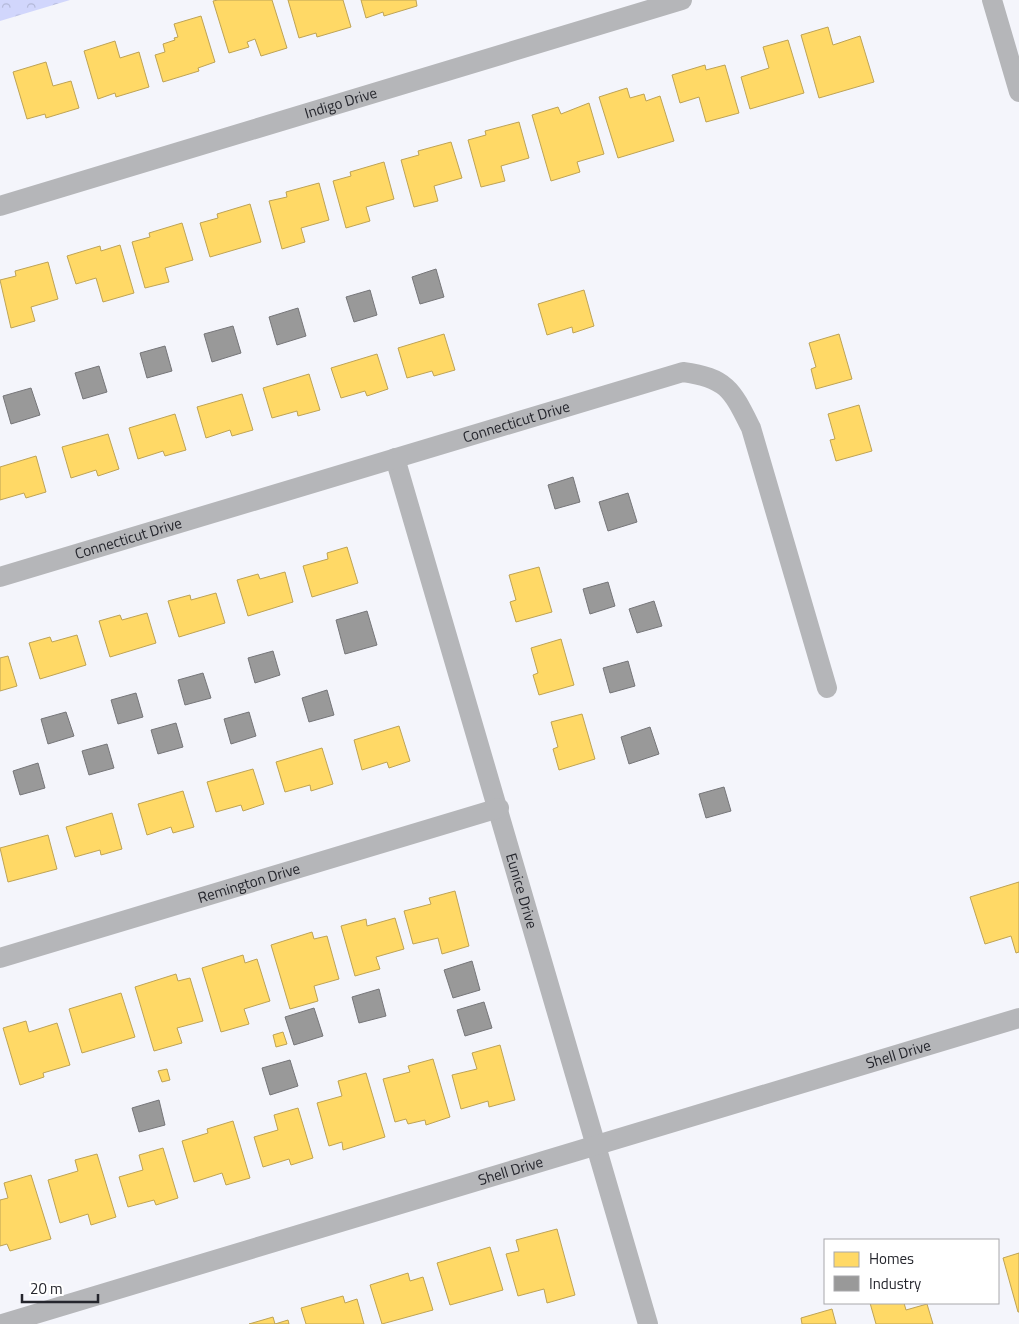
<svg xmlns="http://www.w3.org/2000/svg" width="1019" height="1324" viewBox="0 0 1019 1324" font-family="'Titillium Web',sans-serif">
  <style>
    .park { fill: url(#park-crowns) }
    .homes { fill: #ffd966; stroke: #bea355 }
    .industry { fill: #999; stroke: #767679 }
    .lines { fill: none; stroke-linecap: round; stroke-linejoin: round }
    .minor { stroke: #b5b6b9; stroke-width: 20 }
    .labels { text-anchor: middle; stroke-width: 5; stroke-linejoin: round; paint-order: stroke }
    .street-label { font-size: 15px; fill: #25262d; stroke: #fff }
  </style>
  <defs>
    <pattern id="park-crowns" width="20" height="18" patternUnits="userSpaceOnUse" patternTransform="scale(1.25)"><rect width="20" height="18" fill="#d1d6fc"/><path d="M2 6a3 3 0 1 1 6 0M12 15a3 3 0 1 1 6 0" fill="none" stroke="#b3b8d8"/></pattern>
  </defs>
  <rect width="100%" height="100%" fill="#f4f5fb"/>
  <polygon class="park" points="0,0 70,0 0,21"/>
  <g class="homes">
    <polygon points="218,0 272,0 287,48 261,56 255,39 247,42 249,47 229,53 213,1"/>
    <polygon points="288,0 343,0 351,27 317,37 316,33 299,38"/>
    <polygon points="361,0 416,0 417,6 384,16 383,12 366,18"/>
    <polygon points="201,16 215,62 198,68 199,71 163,82 155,55 165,52 163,44 175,40 174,38 178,37 174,24"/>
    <polygon points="828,27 833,45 860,36 874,82 819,98 801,35"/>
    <polygon points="788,40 804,93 750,109 741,77 769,68 763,47"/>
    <polygon points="115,41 120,58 139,52 149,87 116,97 115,93 98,99 84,51"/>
    <polygon points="46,62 53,86 71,81 79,108 46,118 45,114 27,119 13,72"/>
    <polygon points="705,65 706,70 725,65 739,113 706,122 699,97 680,103 672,75"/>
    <polygon points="627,88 630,98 644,94 646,101 660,96 674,141 618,158 599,97"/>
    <polygon points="589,103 604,154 577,162 580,172 551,181 532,115 558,107 561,114"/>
    <polygon points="519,122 529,158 501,166 505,181 481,187 468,140 486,135 485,131"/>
    <polygon points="451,142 462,178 434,186 438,201 414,207 401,160 419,155 418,151"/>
    <polygon points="384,162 394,199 366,207 370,221 346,228 333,181 351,176 350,172"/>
    <polygon points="319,183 329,220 301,228 305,242 282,249 269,201 287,197 286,192"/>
    <polygon points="250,204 261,242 210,257 200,223 218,218 217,214"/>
    <polygon points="182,223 193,260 165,268 169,282 145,288 132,242 150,237 149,233"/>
    <polygon points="120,245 134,293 103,302 96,278 76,284 67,256 100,246 101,251"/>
    <polygon points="48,262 58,299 31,307 35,321 11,328 0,280 16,276 15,271"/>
    <polygon points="584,290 594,326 573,333 572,327 547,335 538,304"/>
    <polygon points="444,334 455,370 434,376 432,371 407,378 398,348"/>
    <polygon points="839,334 852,379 816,389 811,369 816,367 809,343"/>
    <polygon points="377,354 388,389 367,396 365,391 341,398 331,368"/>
    <polygon points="309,374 320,410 298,416 297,411 272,418 263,388"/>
    <polygon points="242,394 253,430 232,436 230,430 206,438 197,407"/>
    <polygon points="859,405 872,451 836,461 830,440 835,439 828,414"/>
    <polygon points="175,414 186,450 165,456 163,451 138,459 129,428"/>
    <polygon points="108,434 119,469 98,476 96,470 71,478 62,447"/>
    <polygon points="36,456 46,492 26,498 24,493 0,500 0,467"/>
    <polygon points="347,547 358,583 312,597 303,566 328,559 327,553"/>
    <polygon points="539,567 552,612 516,622 510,602 516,600 509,575"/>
    <polygon points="285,572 293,602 248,616 237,580 258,574 260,579"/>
    <polygon points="216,593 225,623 179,637 168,601 190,595 191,600"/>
    <polygon points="147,613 156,643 110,657 99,621 120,615 122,620"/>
    <polygon points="77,635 86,665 40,679 29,643 50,637 52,642"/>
    <polygon points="561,639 574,685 539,695 533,675 538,673 531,648"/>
    <polygon points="8,656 17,686 0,691 0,658"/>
    <polygon points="582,714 595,759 559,770 553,749 558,747 551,722"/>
    <polygon points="399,726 410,761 389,768 387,762 362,770 354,740"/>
    <polygon points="322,748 333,784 311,791 310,785 285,792 276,762"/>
    <polygon points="253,769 264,804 243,811 241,805 216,812 207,782"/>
    <polygon points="183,791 194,827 173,833 171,827 147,835 138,804"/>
    <polygon points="112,813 122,849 101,855 100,850 75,857 66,827"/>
    <polygon points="48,835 57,869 8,882 0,848"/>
    <polygon points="1019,882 1019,952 1016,953 1011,936 985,944 970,897"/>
    <polygon points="455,891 469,946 442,954 438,938 413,944 404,911 431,904 429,898"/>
    <polygon points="395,918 404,949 376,957 380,969 355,976 341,926 366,919 367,926"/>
    <polygon points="312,932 314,939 327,936 339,979 314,986 318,1001 290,1009 271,945"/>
    <polygon points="243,955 245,963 257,959 270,1001 244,1009 249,1024 221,1032 202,968"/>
    <polygon points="176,974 178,981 190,978 203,1021 177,1028 182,1043 154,1051 135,987"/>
    <polygon points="121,993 135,1037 82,1053 69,1009"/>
    <polygon points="26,1021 29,1032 57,1023 70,1065 43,1073 44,1077 20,1085 3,1028"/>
    <polygon points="283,1032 287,1044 276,1047 273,1035"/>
    <polygon points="500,1045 515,1100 489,1107 488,1101 461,1109 452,1075 477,1069 472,1053"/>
    <polygon points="433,1059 450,1117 426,1125 425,1120 408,1124 406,1119 395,1122 383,1079 410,1072 408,1066"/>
    <polygon points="167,1069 170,1080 162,1082 158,1071"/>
    <polygon points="366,1073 385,1137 343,1150 342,1142 329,1146 317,1103 342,1096 338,1081"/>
    <polygon points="298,1108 313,1158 291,1165 289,1159 263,1167 254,1137 278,1130 274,1115"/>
    <polygon points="233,1121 250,1178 226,1185 222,1173 194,1182 182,1141 208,1133 207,1129"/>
    <polygon points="163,1148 178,1198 156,1205 154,1200 128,1207 119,1177 143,1170 139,1155"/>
    <polygon points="97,1154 116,1217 91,1225 88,1214 60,1223 48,1180 78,1171 75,1160"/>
    <polygon points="31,1175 51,1239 10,1251 7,1244 0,1246 0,1200 8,1198 4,1183"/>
    <polygon points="557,1229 575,1295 547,1303 544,1289 518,1296 506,1254 519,1251 516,1240"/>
    <polygon points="490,1247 503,1290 450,1305 437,1263"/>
    <polygon points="1019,1253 1019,1312 1018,1312 1003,1258"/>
    <polygon points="408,1273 410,1281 423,1277 433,1310 382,1324 370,1285"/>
    <polygon points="343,1296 345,1303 357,1299 364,1324 306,1324 301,1308"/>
    <polygon points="870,1303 904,1303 906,1310 927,1304 933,1324 876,1324"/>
    <polygon points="832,1309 836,1324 802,1324 801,1318"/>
    <polygon points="273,1317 275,1324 288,1320 289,1324 249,1324"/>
  </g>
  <g class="industry">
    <polygon points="436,269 444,297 420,304 412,277"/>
    <polygon points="370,290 377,315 354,322 346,297"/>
    <polygon points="298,308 306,336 277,345 269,317"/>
    <polygon points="233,326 241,353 212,362 204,334"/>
    <polygon points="165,346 172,371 147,378 140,353"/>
    <polygon points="99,366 107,392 83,399 75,373"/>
    <polygon points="31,388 40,415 11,424 3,396"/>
    <polygon points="573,477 580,502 555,509 548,485"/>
    <polygon points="628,493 637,522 608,531 599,502"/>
    <polygon points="608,582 615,606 590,614 583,589"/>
    <polygon points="654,601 662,626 637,633 629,609"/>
    <polygon points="367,611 377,645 345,654 336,620"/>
    <polygon points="273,651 280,675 255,683 248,658"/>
    <polygon points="628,661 635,686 610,693 603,668"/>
    <polygon points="203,673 211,698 185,705 178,680"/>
    <polygon points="327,690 334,715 309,722 302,698"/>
    <polygon points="136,693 143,717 118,724 111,700"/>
    <polygon points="66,712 74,736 48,744 41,719"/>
    <polygon points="249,712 256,736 231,744 224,719"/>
    <polygon points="176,723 183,747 158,754 151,730"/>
    <polygon points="650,727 659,754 629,764 621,737"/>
    <polygon points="107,744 114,768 89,775 82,751"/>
    <polygon points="38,763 45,788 20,795 13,771"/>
    <polygon points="724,787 731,811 706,818 699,794"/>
    <polygon points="472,961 480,990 453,998 444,970"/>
    <polygon points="379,989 386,1016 359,1023 352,997"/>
    <polygon points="484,1002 492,1028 465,1036 457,1010"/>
    <polygon points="314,1008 323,1036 294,1045 285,1017"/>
    <polygon points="290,1060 298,1086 270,1095 262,1068"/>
    <polygon points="159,1100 165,1125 139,1132 132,1108"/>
  </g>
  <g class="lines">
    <g class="minor">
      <polyline points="992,0 1019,92"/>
      <path id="s1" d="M0 206 682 0"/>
      <path id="s2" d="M395 458 648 1324"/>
      <path id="s3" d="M0 577 683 372C727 378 732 390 751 428L827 688"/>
      <path id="s4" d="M0 958 499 808"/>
      <path id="s5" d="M2 1324 1019 1018"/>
    </g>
  </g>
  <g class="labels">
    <g class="street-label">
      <text dy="5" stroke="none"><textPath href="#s1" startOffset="356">Indigo Drive</textPath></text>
      <text dy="5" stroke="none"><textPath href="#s3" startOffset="539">Connecticut Drive</textPath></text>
      <text dy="5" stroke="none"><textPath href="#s3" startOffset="134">Connecticut Drive</textPath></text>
      <text dy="5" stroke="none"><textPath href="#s4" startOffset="260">Remington Drive</textPath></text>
      <text dy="5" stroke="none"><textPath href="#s2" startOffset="451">Eunice Drive</textPath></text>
      <text dy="5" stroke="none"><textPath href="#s5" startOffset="936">Shell Drive</textPath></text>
      <text dy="5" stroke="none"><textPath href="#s5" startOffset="531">Shell Drive</textPath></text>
    </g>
  </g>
  <rect x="824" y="1239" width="175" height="65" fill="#ffffff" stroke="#a8a8ab"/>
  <rect x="834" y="1252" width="25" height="15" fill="#ffd966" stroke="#a8a8ab"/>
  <text x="869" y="1264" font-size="15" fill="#25262d">Homes</text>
  <rect x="834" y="1276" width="25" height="15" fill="#999999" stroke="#a8a8ab"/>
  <text x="869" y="1289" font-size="15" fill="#25262d">Industry</text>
  <path d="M22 1294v8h76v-8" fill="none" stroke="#25262d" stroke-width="2.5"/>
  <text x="30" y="1294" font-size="15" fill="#25262d" stroke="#ffffff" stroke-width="4" paint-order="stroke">20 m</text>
</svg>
